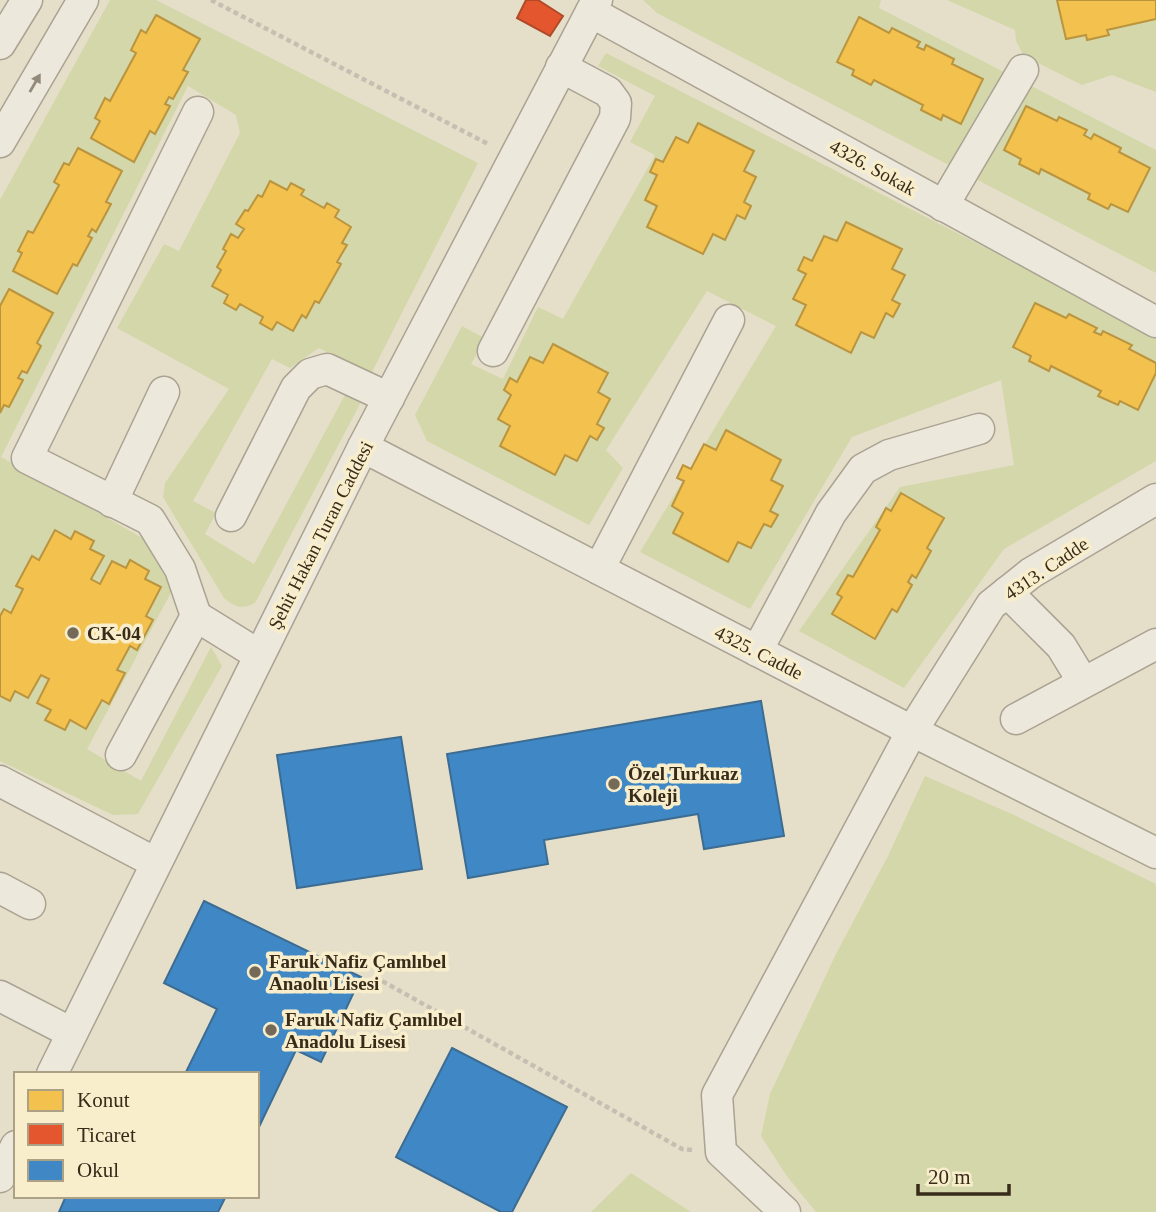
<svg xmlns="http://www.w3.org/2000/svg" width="1156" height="1212" viewBox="0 0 1156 1212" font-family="'Times New Roman',serif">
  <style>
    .green { fill: #d3d7a9 }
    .homes { fill: #f2c14e; stroke: #ba943e; stroke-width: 2 }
    .shops { fill: #e4572e; stroke: #b14a28; stroke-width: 2 }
    .schools { fill: #3f88c5; stroke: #3d6c92; stroke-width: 2 }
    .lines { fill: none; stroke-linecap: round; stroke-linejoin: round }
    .minor-casing { stroke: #aaa293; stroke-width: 33 }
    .path { stroke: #c5bfb2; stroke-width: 4.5; stroke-dasharray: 5 3.5; stroke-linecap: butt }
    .minor { stroke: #ece8db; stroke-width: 30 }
    .oneway { fill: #928a7a }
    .poi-dot { fill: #756a57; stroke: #f9eecc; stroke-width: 2.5 }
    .labels { text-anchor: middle; stroke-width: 7; stroke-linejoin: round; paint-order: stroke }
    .street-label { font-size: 19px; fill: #392b1a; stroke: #f9eecc }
    .poi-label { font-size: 19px; font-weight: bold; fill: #392b1a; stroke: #f9eecc; text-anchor: start }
  </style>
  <rect width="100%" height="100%" fill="#e5dfc9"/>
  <g class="green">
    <path d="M110 0H156L478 163 371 374 319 348 290 368 272 359 193 501 216 513 205 534 254 564 345 395 361 402 255 603C241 610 235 607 224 598L163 497 165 483 229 389 117 328 164 244 179 251 240 133 236 115 188 86 1 457 144 539 174 587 87 749 141 781 211 647 222 666 138 814 113 815 0 761V200Z"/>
    <polygon points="643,0 881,0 879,8 1156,150 1156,273 657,13"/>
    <polygon points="947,0 1156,0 1156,92 1112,75 1082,85 1024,56 1016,41 1015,30"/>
    <polygon points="606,53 1156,335 1156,461 1004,549 904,688 799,631 900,487 1014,465 1001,380 852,437 750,609 640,552 776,326 707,291 606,450 623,468 589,525 427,441 415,415 462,326 486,339 471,364 503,379 538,307 563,319 655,155 630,142 655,96 598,66"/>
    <polygon points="925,776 1014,815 1156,884 1156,1212 816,1212 786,1175 761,1136 770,1094 836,954 888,856"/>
    <polygon points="631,1173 691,1212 591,1212"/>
  </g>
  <g class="homes">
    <polygon points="1057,0 1156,0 1156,19 1107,30 1109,35 1087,40 1086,35 1066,39"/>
    <polygon points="156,15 200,39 183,70 188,72 173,99 169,97 165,104 170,106 155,134 150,131 134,162 91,138 100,121 95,118 105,98 110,101 136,53 131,50 141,30 146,33"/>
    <polygon points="859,17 889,33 892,28 920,42 917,47 924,50 926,45 954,59 952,64 983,79 961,124 943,115 941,120 921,110 923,105 874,80 871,85 852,75 854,70 837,62"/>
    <polygon points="1026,106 1057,121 1059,117 1087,130 1084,135 1091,139 1094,134 1121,148 1119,152 1150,168 1128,212 1111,204 1108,209 1088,199 1090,194 1041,169 1039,174 1019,164 1021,159 1004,150"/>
    <polygon points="698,123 754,151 744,171 756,177 744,202 751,206 745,219 737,215 725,240 713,234 703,254 647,227 657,206 645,200 657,175 650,172 656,159 663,162 676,137 688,143"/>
    <polygon points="78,148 122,171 106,202 111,204 96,232 92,229 88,236 92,238 77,266 73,264 57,294 13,271 22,253 18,251 28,231 33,233 59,185 54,182 64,163 69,165"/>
    <polygon points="270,181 287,190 291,183 304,190 301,195 324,208 327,203 339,210 335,217 351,227 342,243 347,245 337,262 341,264 332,280 319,303 315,301 306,318 302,315 293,331 277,322 272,330 260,323 263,317 240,304 236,310 224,303 228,295 212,286 221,270 217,267 226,251 223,249 231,234 238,238 244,229 236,224 245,210 248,211 258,195 262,197"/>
    <polygon points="846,222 902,249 892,269 905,275 892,300 900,304 893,317 886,313 874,338 861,332 851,353 796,325 806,305 793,299 806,274 798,270 804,257 812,261 824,236 837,241"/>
    <polygon points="9,289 53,313 37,343 41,346 27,373 22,371 18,378 23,380 9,407 4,405 0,413 0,306"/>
    <polygon points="1035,303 1066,318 1069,314 1097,328 1094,332 1101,335 1103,331 1132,345 1129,349 1156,363 1156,373 1138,410 1120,401 1118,405 1098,396 1101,391 1051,366 1049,371 1029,361 1031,356 1013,347"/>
    <polygon points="553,344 608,373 598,392 610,399 597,424 604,428 597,440 590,436 577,461 565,455 555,475 500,446 510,426 498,419 511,395 504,390 510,378 517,382 530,357 543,363"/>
    <polygon points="726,430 781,460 771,480 783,486 770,511 778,515 771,527 764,524 751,548 738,542 728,562 673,533 683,513 672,506 684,481 677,478 683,465 691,469 704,444 716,450"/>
    <polygon points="901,493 944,518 927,548 931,551 916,578 912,575 908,582 912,585 897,612 892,609 875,639 832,614 842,597 837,594 848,575 853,577 880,530 876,527 886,508 891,511"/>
    <polygon points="55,530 71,539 75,531 94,541 90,549 104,556 91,579 100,584 112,561 126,568 130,560 149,571 145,579 161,587 146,616 153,620 137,650 130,646 117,670 125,673 109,704 102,700 86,729 70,720 65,730 45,720 51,710 37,703 49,679 41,675 28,698 15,691 10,701 0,696 0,616 4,609 11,613 23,589 16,586 32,556 39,560"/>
  </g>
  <polygon class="shops" points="526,0 538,0 563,16 550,36 517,18"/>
  <g class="schools">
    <polygon points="761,701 784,836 704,849 698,814 544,840 548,864 468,878 447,754"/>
    <polygon points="401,737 422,869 297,888 277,755"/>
    <polygon points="204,901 361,977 321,1062 296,1050 257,1131 257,1074 185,1074 217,1009 164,983"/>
    <polygon points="452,1048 567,1107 512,1212 501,1212 396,1157"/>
    <polygon points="66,1196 226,1196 218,1212 59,1212"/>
  </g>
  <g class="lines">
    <defs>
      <g id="minor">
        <polyline points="591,12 1156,322"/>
        <polyline points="0,44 27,0"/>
        <polyline points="0,142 83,0"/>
        <polyline points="943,206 1023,70"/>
        <polyline points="493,351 615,118 616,103 608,92 561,67"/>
        <polyline points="363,447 912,731 1156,853"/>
        <polyline points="112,502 164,392"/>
        <polyline points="231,516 296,388 310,374 327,369 389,398"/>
        <polyline points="599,569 729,320"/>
        <polyline points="1007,592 1061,646 1083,682"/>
        <polyline points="196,616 259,655"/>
        <polyline points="757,651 831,513 863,469 889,455 979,429"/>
        <polyline points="1016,719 1156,644"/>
        <polyline points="121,755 196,616 180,569 150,520 27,458 198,112"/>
        <polyline points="0,781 156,863"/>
        <polyline points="0,888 30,904"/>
        <polyline points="0,996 72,1033"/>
        <polyline points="52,1074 363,447 597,0"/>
        <polyline points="0,1177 16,1146"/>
        <polyline points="785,1212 721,1152 717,1095 912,731 991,605 1031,573 1156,499"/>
      </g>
    </defs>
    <use href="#minor" class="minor-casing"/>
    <g class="path">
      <polyline points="211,0 490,145"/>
      <polyline points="375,977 682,1149 693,1150"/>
    </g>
    <use href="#minor" class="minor"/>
  </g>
  <defs><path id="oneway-solid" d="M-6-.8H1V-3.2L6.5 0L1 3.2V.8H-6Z" transform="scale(1.75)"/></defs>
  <use class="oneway" href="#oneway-solid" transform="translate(35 83) rotate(-60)"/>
  <g class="poi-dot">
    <circle cx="73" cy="633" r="7"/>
    <circle cx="614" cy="784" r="7"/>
    <circle cx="255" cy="972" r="7"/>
    <circle cx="271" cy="1030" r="7"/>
  </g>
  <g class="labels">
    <g class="street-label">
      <text transform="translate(873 167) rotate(29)" y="7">4326. Sokak</text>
      <text transform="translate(320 535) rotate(-63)" y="7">Şehit Hakan Turan Caddesi</text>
      <text transform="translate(1046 568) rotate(-34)" y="7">4313. Cadde</text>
      <text transform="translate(759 652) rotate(27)" y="7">4325. Cadde</text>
    </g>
    <g class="poi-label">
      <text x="87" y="640">CK-04</text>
      <text x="628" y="780">Özel Turkuaz<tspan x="628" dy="22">Koleji</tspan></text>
      <text x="269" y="968">Faruk Nafiz Çamlıbel<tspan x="269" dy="22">Anaolu Lisesi</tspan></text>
      <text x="285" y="1026">Faruk Nafiz Çamlıbel<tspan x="285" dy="22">Anadolu Lisesi</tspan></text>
    </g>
  </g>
  <rect x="14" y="1072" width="245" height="126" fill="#f9eecc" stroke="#aca085" stroke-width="2"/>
  <rect x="28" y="1090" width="35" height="21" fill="#f2c14e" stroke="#aca085" stroke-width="2"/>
  <text x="77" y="1107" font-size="21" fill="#392b1a">Konut</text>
  <rect x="28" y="1124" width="35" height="21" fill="#e4572e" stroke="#aca085" stroke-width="2"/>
  <text x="77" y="1142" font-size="21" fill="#392b1a">Ticaret</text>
  <rect x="28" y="1160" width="35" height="21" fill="#3f88c5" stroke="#aca085" stroke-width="2"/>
  <text x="77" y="1177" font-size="21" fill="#392b1a">Okul</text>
  <path d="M918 1184v10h91v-10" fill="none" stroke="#392b1a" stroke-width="3.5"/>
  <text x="928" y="1184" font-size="21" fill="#392b1a" stroke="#f9eecc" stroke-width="5" paint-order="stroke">20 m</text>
</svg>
